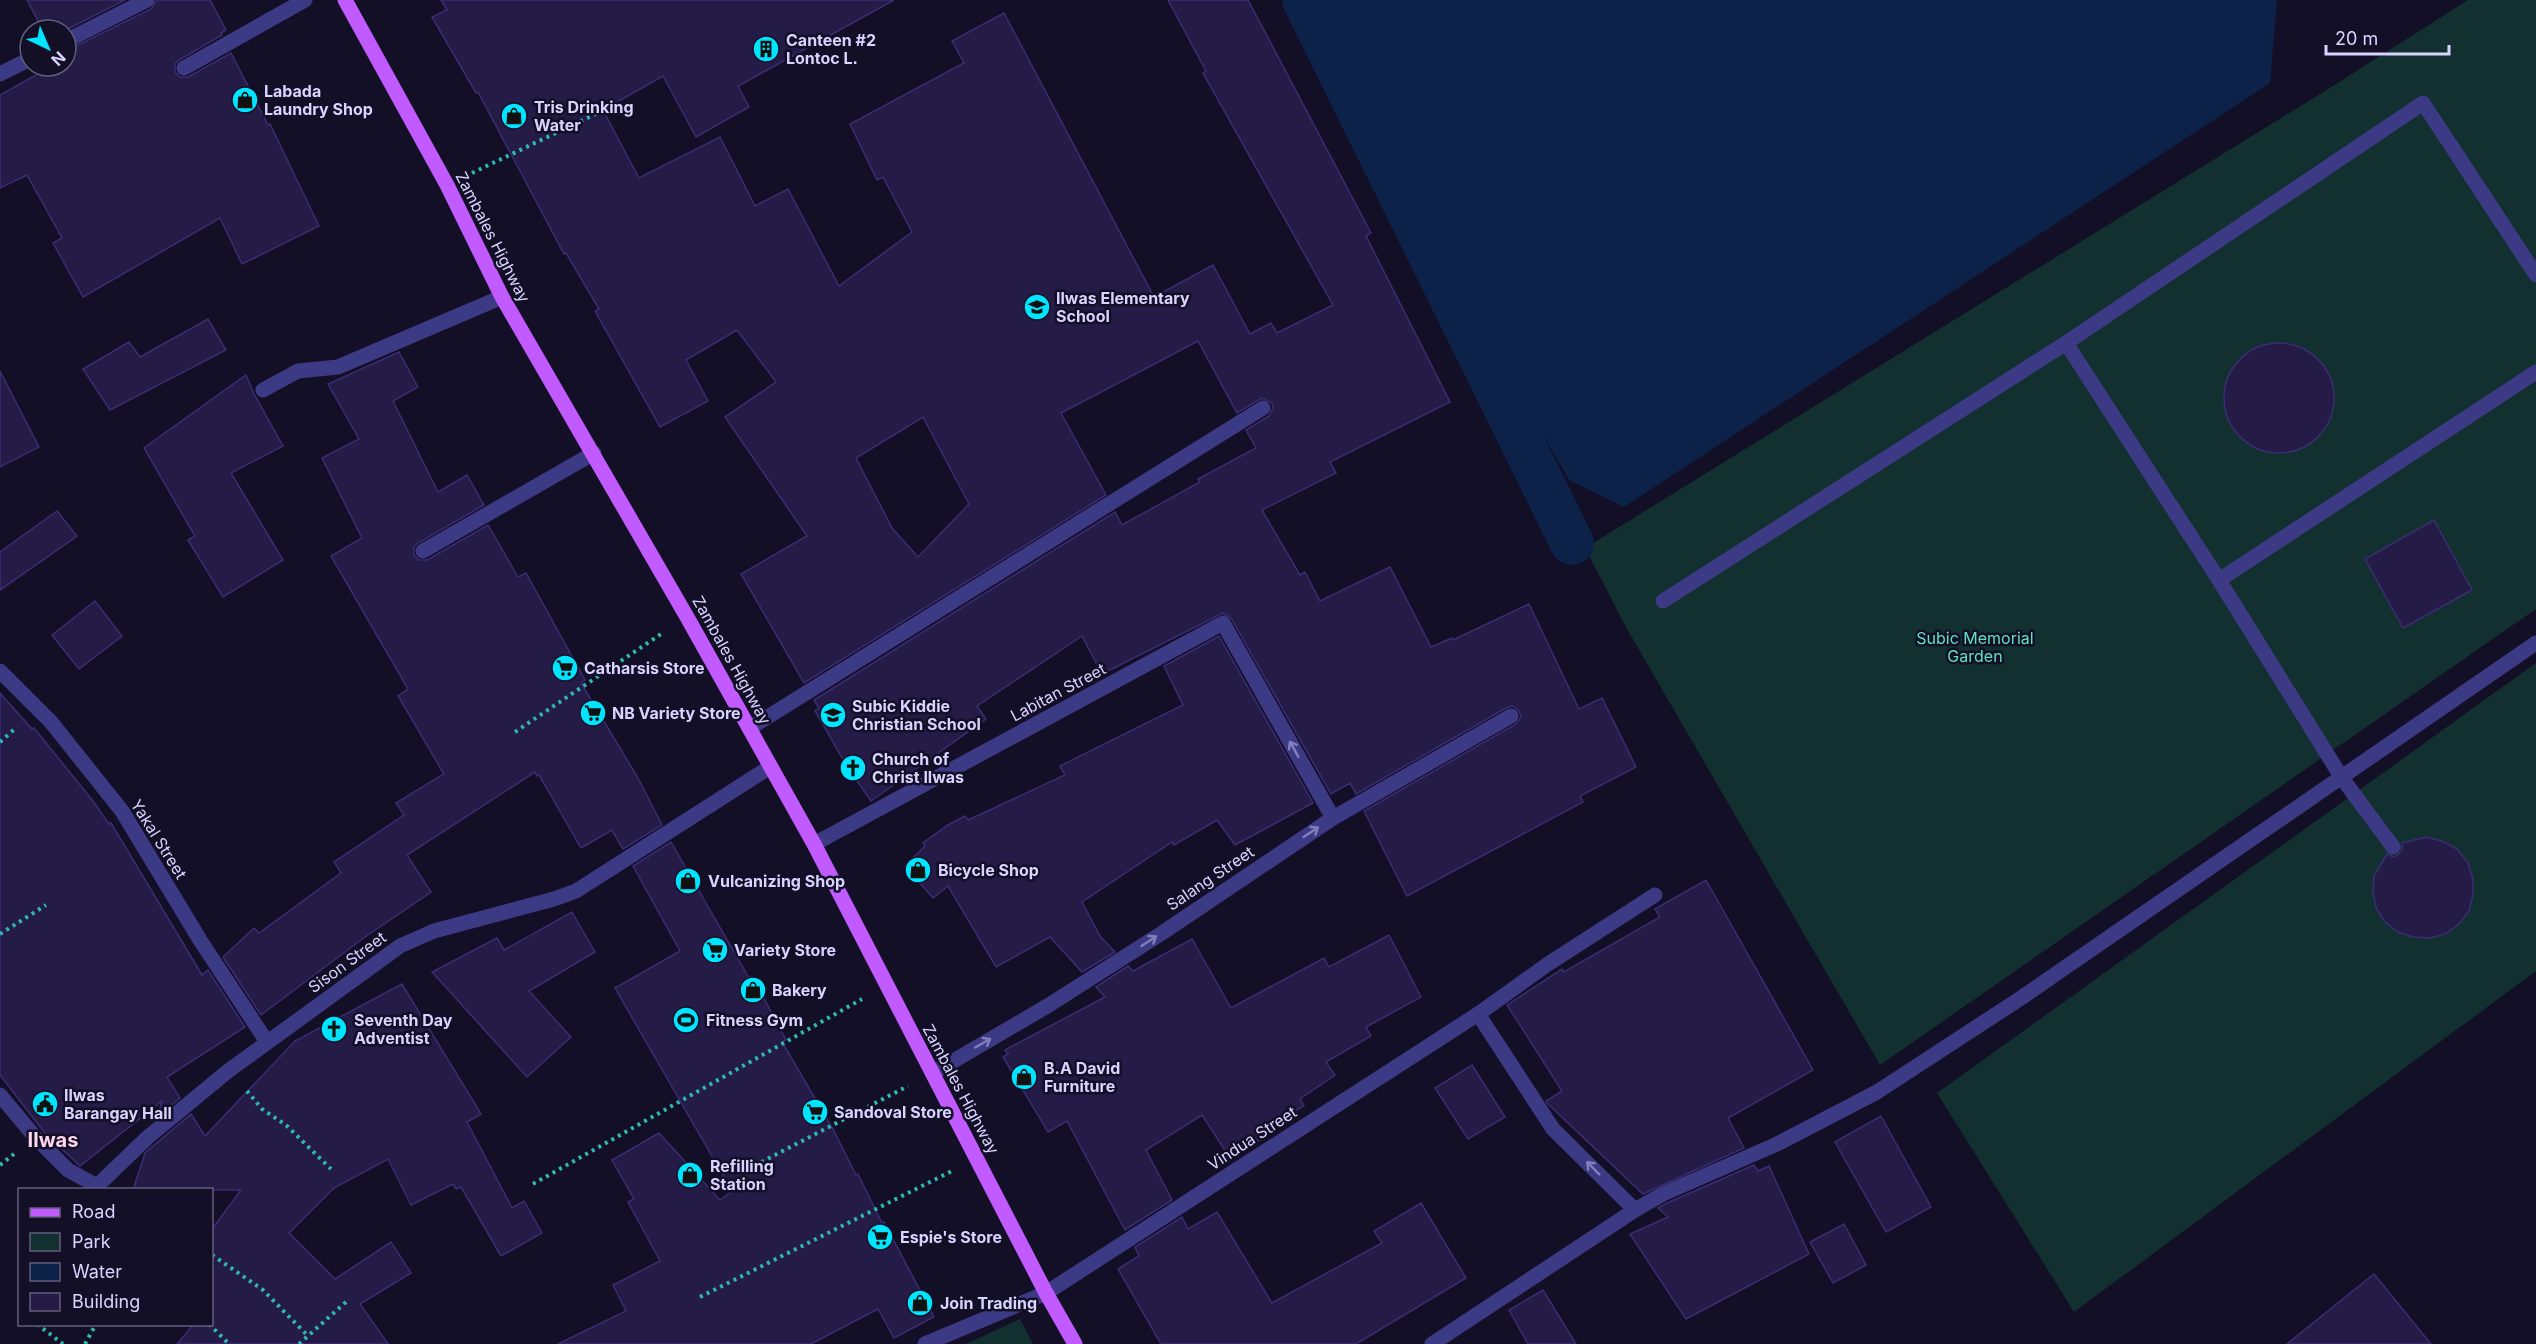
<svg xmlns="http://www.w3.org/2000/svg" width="2536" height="1344" viewBox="0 0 2536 1344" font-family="Inter,sans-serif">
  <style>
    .green { fill: #12302f }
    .water { fill: #0c2248 }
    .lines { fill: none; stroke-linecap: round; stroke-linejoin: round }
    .canal { stroke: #0c2248; stroke-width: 44 }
    .building { fill: #241b47; stroke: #3b2d73; stroke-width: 1.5; fill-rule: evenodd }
    .path { stroke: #2fb8b0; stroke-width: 4; stroke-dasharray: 3 4.5; stroke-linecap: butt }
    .service { stroke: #3d3a85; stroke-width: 15 }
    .minor { stroke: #3d3a85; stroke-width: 15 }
    .primary { stroke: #c25bff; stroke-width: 15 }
    .oneway { stroke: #837fbc }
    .labels { text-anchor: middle; stroke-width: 5; stroke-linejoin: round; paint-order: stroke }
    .poi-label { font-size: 16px; font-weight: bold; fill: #d9d4ff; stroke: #130f26; text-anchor: start }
    .street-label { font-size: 16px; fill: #d9d4ff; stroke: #130f26 }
    .park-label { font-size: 16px; fill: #5fe0c0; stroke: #130f26 }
    .quarter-label { font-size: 20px; font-weight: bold; fill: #ffd6f0; stroke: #130f26 }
  </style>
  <rect width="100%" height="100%" fill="#130f26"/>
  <g class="green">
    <polygon points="2468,0 2536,0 2536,609 1880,1065 1627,629 1585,548 2336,84"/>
    <polygon points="2536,663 2536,971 2074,1312 1937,1093"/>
    <polygon points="1020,1319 1033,1344 966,1344"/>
  </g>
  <polygon class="water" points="1322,0 2277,0 2270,83 1624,507 1569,480 1463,295"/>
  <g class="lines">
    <polyline class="canal" points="1304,0 1572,543"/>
  </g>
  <g class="building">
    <polygon points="27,0 125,0 66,30 43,30"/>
    <polygon points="157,0 210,0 226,30 221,33 222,35 179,60 175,64 175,72 180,77 188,77 231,53 268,125 270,124 319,226 242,264 220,218 83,297 53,243 62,238 27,175 0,188 0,95 52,66 66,66 66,51 151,9"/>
    <path d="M441 0H894L738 86 749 107 696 137 663 76 603 110 639 178 720 137 755 206 788 189 839 286 912 232 883 177 877 180 850 124 964 63 952 41 1004 13 1154 297 1213 265 1250 334 1271 323 1277 333 1333 305 1203 73 1206 71 1168 0H1248L1371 233 1366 236 1450 402 1330 462 1336 473 1262 510 1300 575 1305 572 1320 601 1390 567 1431 647 1452 638 1453 640 1529 604 1579 709 1602 698 1636 767 1580 796 1583 802 1407 896 1364 811 1516 724 1521 717 1519 711 1512 706 1506 708 1356 794 1350 783 1331 794 1231 618 1223 613 1102 674 1082 636 977 706 986 719 871 801 848 768 815 711 819 708 814 700 1115 512 1122 525 1200 482 1198 479 1256 448 1246 430 1269 416 1273 408 1272 403 1262 398 1237 413 1198 341 1061 413 1106 495 804 683 741 574 807 536 725 417 776 382 737 330 686 360 708 401 660 427 595 311 599 309 566 253 564 254 478 92 476 93 432 17 447 10ZM923 417 969 504 918 557 892 528 856 458Z"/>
    <polygon points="208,319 226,350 110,410 83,369 129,342 140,357"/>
    <circle cx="2279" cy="398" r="55"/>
    <polygon points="399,352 418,387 393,401 438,492 467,475 484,505 418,543 414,547 414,555 419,560 427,560 488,525 518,577 526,573 585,680 581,683 638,778 662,825 623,849 612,830 581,848 539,775 537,776 535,772 407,855 431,892 365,937 261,1015 223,957 254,928 259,933 341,873 334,862 404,815 396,803 444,774 398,696 408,689 331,556 362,538 322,458 359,439 328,384"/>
    <polygon points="0,371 39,447 0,467"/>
    <polygon points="246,375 254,394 283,446 231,473 283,560 223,597 188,540 195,536 144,448"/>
    <polygon points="57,511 77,536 0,590 0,552"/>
    <polygon points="2434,520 2472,590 2403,628 2365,559"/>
    <polygon points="95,601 122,636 79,669 52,635"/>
    <polygon points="1219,636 1313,803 1235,845 1217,820 1174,845 1172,842 1082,902 1100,936 1115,952 1082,972 1050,937 996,967 948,886 933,898 905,866 925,846 923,843 948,825 965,816 968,820 1065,775 1060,766 1183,705 1164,666"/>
    <polygon points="0,693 32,729 34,728 93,801 109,824 111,823 202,975 208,970 245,1027 167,1077 180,1098 157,1117 162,1101 80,1166 44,1132 0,1075"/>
    <polygon points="2426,837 2442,841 2457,849 2468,863 2473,879 2473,895 2469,911 2459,924 2445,934 2430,938 2413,937 2398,932 2385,922 2376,908 2373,892 2374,876 2387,854 2394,857 2398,855 2402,850 2402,843"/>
    <polygon points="671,842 749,978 752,976 786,1040 782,1042 833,1129 856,1175 858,1174 882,1223 884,1222 934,1317 894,1338 878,1309 811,1344 558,1344 626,1311 613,1285 660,1261 628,1202 634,1199 612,1160 659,1133 720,1200 732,1191 615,988 680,951 633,866"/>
    <polygon points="1706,880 1813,1070 1728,1118 1744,1148 1643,1194 1547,1103 1546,1101 1562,1091 1507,1005 1562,969 1564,972 1660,917 1655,909"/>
    <polygon points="572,912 595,952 529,991 571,1037 527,1077 432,972 497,938 504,950"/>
    <polygon points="1389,935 1421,997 1366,1027 1371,1036 1326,1062 1335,1075 1300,1099 1304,1106 1257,1132 1261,1139 1230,1158 1202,1115 1146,1150 1172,1200 1125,1230 1067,1121 1048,1132 1003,1057 1008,1054 1005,1050 1105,997 1096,987 1128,966 1133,971 1192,939 1231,1008 1324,958 1329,967"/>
    <polygon points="402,984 481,1114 467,1122 512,1208 524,1201 542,1233 501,1256 461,1187 456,1189 453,1184 411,1205 388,1159 334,1188 289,1233 335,1279 391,1242 411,1273 360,1304 388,1344 177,1344 194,1324 212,1324 212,1229 241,1190 133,1190 145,1153 191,1114 205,1136 295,1041"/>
    <polygon points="1472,1065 1505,1117 1468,1139 1435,1088"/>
    <polygon points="1881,1116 1931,1207 1886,1232 1835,1142"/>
    <polygon points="1754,1165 1758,1171 1769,1166 1809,1254 1686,1319 1630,1234 1668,1217 1658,1208 1667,1203"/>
    <polygon points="1421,1203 1466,1278 1356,1344 1161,1344 1118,1269 1139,1256 1135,1247 1182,1217 1188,1229 1217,1212 1272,1303 1382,1243 1374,1231"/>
    <polygon points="1844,1224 1866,1265 1833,1283 1810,1242"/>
    <polygon points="2374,1274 2431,1344 2287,1344"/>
    <polygon points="1543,1290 1576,1344 1528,1344 1509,1310"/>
  </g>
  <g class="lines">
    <g class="path">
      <polyline points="472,173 604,110"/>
      <polyline points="515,732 664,632"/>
      <polyline points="0,742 17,727"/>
      <polyline points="0,934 46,905"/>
      <polyline points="247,1091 262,1109 286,1125 331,1169"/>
      <polyline points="0,1165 14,1154"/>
      <polyline points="748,1169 908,1086"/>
      <polyline points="533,1184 862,999"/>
      <polyline points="212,1255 263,1290 308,1336"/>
      <polyline points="700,1297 952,1171"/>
      <polyline points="37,1324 63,1344"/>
      <polyline points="209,1324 229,1344"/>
      <polyline points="85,1344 96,1324"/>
      <polyline points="299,1344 347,1301"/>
    </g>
    <g class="service">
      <polyline points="184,68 305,0"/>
      <polyline points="2066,343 2219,580"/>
      <polyline points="263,390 298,371 338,367 502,297"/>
      <polyline points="423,551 594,453"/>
      <polyline points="1663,601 2066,343 2423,103 2536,275"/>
      <polyline points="750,728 1263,408"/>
      <polyline points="2393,847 2342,778 2219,580 2536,372"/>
      <polyline points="1478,1014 1553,1129 1635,1210"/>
      <polyline points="925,1344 1046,1293 1478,1014 1548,964 1655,895"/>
    </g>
    <g class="minor">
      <polyline points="66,41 147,0"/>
      <polyline points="0,74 30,59"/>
      <polyline points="0,671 51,722 122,811 200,940 267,1042"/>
      <polyline points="814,844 1223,623 1333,818"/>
      <polyline points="933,1073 1049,1005 1162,933 1333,818 1511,716"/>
      <polyline points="0,1095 35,1137 68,1170 97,1186 148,1137 228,1071 400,946 434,931 554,899 576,891 770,767"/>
      <polyline points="1432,1344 1635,1210 1663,1194 1777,1144 1877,1092 2021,998 2536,643"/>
    </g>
    <polyline class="primary" points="345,0 447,185 502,297 687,617 814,844 1046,1293 1075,1344"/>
  </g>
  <defs><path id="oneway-shaft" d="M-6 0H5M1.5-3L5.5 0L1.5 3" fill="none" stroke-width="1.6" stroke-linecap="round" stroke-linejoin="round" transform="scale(1.5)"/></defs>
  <g class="oneway">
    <use href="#oneway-shaft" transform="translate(1294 749) rotate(-119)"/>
    <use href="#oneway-shaft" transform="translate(1311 832) rotate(-33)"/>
    <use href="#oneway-shaft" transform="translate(1149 941) rotate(-33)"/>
    <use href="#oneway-shaft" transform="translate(983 1043) rotate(-30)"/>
    <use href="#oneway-shaft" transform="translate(1593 1168) rotate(-135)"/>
  </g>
  <defs>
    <symbol id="building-disc" viewBox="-11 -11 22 22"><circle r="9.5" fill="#00e5ff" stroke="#130f26"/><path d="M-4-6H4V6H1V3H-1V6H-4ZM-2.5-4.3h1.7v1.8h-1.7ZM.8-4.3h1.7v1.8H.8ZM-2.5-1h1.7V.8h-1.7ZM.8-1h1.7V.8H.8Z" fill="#111"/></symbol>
    <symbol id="shop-disc" viewBox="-11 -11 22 22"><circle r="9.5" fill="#00e5ff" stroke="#130f26"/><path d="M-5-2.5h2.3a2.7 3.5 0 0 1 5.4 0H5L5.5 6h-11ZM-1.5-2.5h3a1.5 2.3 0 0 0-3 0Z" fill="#111"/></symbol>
    <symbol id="school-disc" viewBox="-11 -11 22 22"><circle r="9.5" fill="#00e5ff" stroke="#130f26"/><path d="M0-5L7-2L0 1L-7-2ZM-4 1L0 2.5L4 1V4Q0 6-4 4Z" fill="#111"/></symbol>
    <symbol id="supermarket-disc" viewBox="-11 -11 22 22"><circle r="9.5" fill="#00e5ff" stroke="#130f26"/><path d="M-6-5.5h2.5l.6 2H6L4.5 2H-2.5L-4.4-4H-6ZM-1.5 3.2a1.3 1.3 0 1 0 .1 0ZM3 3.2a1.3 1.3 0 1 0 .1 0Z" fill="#111"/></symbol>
    <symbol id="church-disc" viewBox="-11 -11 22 22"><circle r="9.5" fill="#00e5ff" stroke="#130f26"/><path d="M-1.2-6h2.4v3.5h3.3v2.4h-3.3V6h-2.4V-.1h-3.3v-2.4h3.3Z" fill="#111"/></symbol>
    <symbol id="stadium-disc" viewBox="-11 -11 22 22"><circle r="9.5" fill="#00e5ff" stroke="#130f26"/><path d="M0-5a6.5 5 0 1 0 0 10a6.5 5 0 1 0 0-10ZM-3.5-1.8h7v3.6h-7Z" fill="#111"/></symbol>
    <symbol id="civic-disc" viewBox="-11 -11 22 22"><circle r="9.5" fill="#00e5ff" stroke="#130f26"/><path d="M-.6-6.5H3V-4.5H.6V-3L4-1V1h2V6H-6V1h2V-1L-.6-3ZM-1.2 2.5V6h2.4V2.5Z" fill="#111"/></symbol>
  </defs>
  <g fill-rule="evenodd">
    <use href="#building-disc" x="751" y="34" width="30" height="30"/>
    <use href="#shop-disc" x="230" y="85" width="30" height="30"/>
    <use href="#shop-disc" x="499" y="101" width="30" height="30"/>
    <use href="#school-disc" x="1022" y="292" width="30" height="30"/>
    <use href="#supermarket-disc" x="550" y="653" width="30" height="30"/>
    <use href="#supermarket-disc" x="578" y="698" width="30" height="30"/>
    <use href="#school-disc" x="818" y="700" width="30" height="30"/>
    <use href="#church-disc" x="838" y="753" width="30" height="30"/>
    <use href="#shop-disc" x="903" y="855" width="30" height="30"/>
    <use href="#shop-disc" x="673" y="866" width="30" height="30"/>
    <use href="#supermarket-disc" x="700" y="935" width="30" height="30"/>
    <use href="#shop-disc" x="738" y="975" width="30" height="30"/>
    <use href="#stadium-disc" x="671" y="1005" width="30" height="30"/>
    <use href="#church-disc" x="319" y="1014" width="30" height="30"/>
    <use href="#shop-disc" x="1009" y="1062" width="30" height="30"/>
    <use href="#civic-disc" x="30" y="1089" width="30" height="30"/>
    <use href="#supermarket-disc" x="800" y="1097" width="30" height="30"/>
    <use href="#shop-disc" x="675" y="1160" width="30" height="30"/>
    <use href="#supermarket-disc" x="865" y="1222" width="30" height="30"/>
    <use href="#shop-disc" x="905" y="1288" width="30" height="30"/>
  </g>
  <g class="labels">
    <g class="poi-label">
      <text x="786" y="46">Canteen #2<tspan x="786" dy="18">Lontoc L.</tspan></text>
      <text x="264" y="97">Labada<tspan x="264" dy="18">Laundry Shop</tspan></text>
      <text x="534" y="113">Tris Drinking<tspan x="534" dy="18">Water</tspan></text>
      <text x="1056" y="304">Ilwas Elementary<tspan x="1056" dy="18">School</tspan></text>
      <text x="584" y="674">Catharsis Store</text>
      <text x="852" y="712">Subic Kiddie<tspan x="852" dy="18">Christian School</tspan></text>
      <text x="612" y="719">NB Variety Store</text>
      <text x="872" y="765">Church of<tspan x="872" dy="18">Christ Ilwas</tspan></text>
      <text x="938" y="876">Bicycle Shop</text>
      <text x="708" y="887">Vulcanizing Shop</text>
      <text x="734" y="956">Variety Store</text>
      <text x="772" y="996">Bakery</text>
      <text x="354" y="1026">Seventh Day<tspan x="354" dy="18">Adventist</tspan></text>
      <text x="706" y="1026">Fitness Gym</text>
      <text x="1044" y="1074">B.A David<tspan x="1044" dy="18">Furniture</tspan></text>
      <text x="64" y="1101">Ilwas<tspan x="64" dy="18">Barangay Hall</tspan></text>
      <text x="834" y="1118">Sandoval Store</text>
      <text x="710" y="1172">Refilling<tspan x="710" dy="18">Station</tspan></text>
      <text x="900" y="1243">Espie's Store</text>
      <text x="940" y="1309">Join Trading</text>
    </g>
    <g class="street-label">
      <text transform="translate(493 237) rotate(63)" y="6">Zambales Highway</text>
      <text transform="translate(732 660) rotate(61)" y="6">Zambales Highway</text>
      <text transform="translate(1058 692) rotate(-28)" y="6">Labitan Street</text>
      <text transform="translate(159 839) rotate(58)" y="6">Yakal Street</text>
      <text transform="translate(1210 878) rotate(-34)" y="6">Salang Street</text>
      <text transform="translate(347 962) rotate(-36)" y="6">Sison Street</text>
      <text transform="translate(961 1089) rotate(62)" y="6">Zambales Highway</text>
      <text transform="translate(1252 1138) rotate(-33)" y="6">Vindua Street</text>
    </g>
    <g class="park-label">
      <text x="1975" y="644">Subic Memorial<tspan x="1975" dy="18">Garden</tspan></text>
    </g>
    <g class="quarter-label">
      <text x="53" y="1147">Ilwas</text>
    </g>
  </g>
  <rect x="18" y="1188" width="195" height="138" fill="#130f26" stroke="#625e7d" stroke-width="1.5"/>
  <rect x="30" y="1208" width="30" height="9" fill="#c25bff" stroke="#625e7d" stroke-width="1.5"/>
  <text x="72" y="1218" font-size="18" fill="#d9d4ff">Road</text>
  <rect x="30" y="1233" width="30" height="18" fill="#12302f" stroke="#625e7d" stroke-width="1.5"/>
  <text x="72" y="1248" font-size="18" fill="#d9d4ff">Park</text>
  <rect x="30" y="1263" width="30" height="18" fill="#0c2248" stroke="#625e7d" stroke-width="1.5"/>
  <text x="72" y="1278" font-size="18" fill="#d9d4ff">Water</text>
  <rect x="30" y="1293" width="30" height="18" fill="#241b47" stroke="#625e7d" stroke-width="1.5"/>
  <text x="72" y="1308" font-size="18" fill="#d9d4ff">Building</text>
  <g transform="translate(48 48) rotate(136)"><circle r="28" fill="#130f26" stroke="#625e7d" stroke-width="1.5"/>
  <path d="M0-4.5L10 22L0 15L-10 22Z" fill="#00e5ff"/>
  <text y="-9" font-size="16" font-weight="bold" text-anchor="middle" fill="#d9d4ff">N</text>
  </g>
  <path d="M2326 45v9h123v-9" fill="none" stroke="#d9d4ff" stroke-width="3"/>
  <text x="2335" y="45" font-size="18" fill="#d9d4ff" stroke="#130f26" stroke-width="4.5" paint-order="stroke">20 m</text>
</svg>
